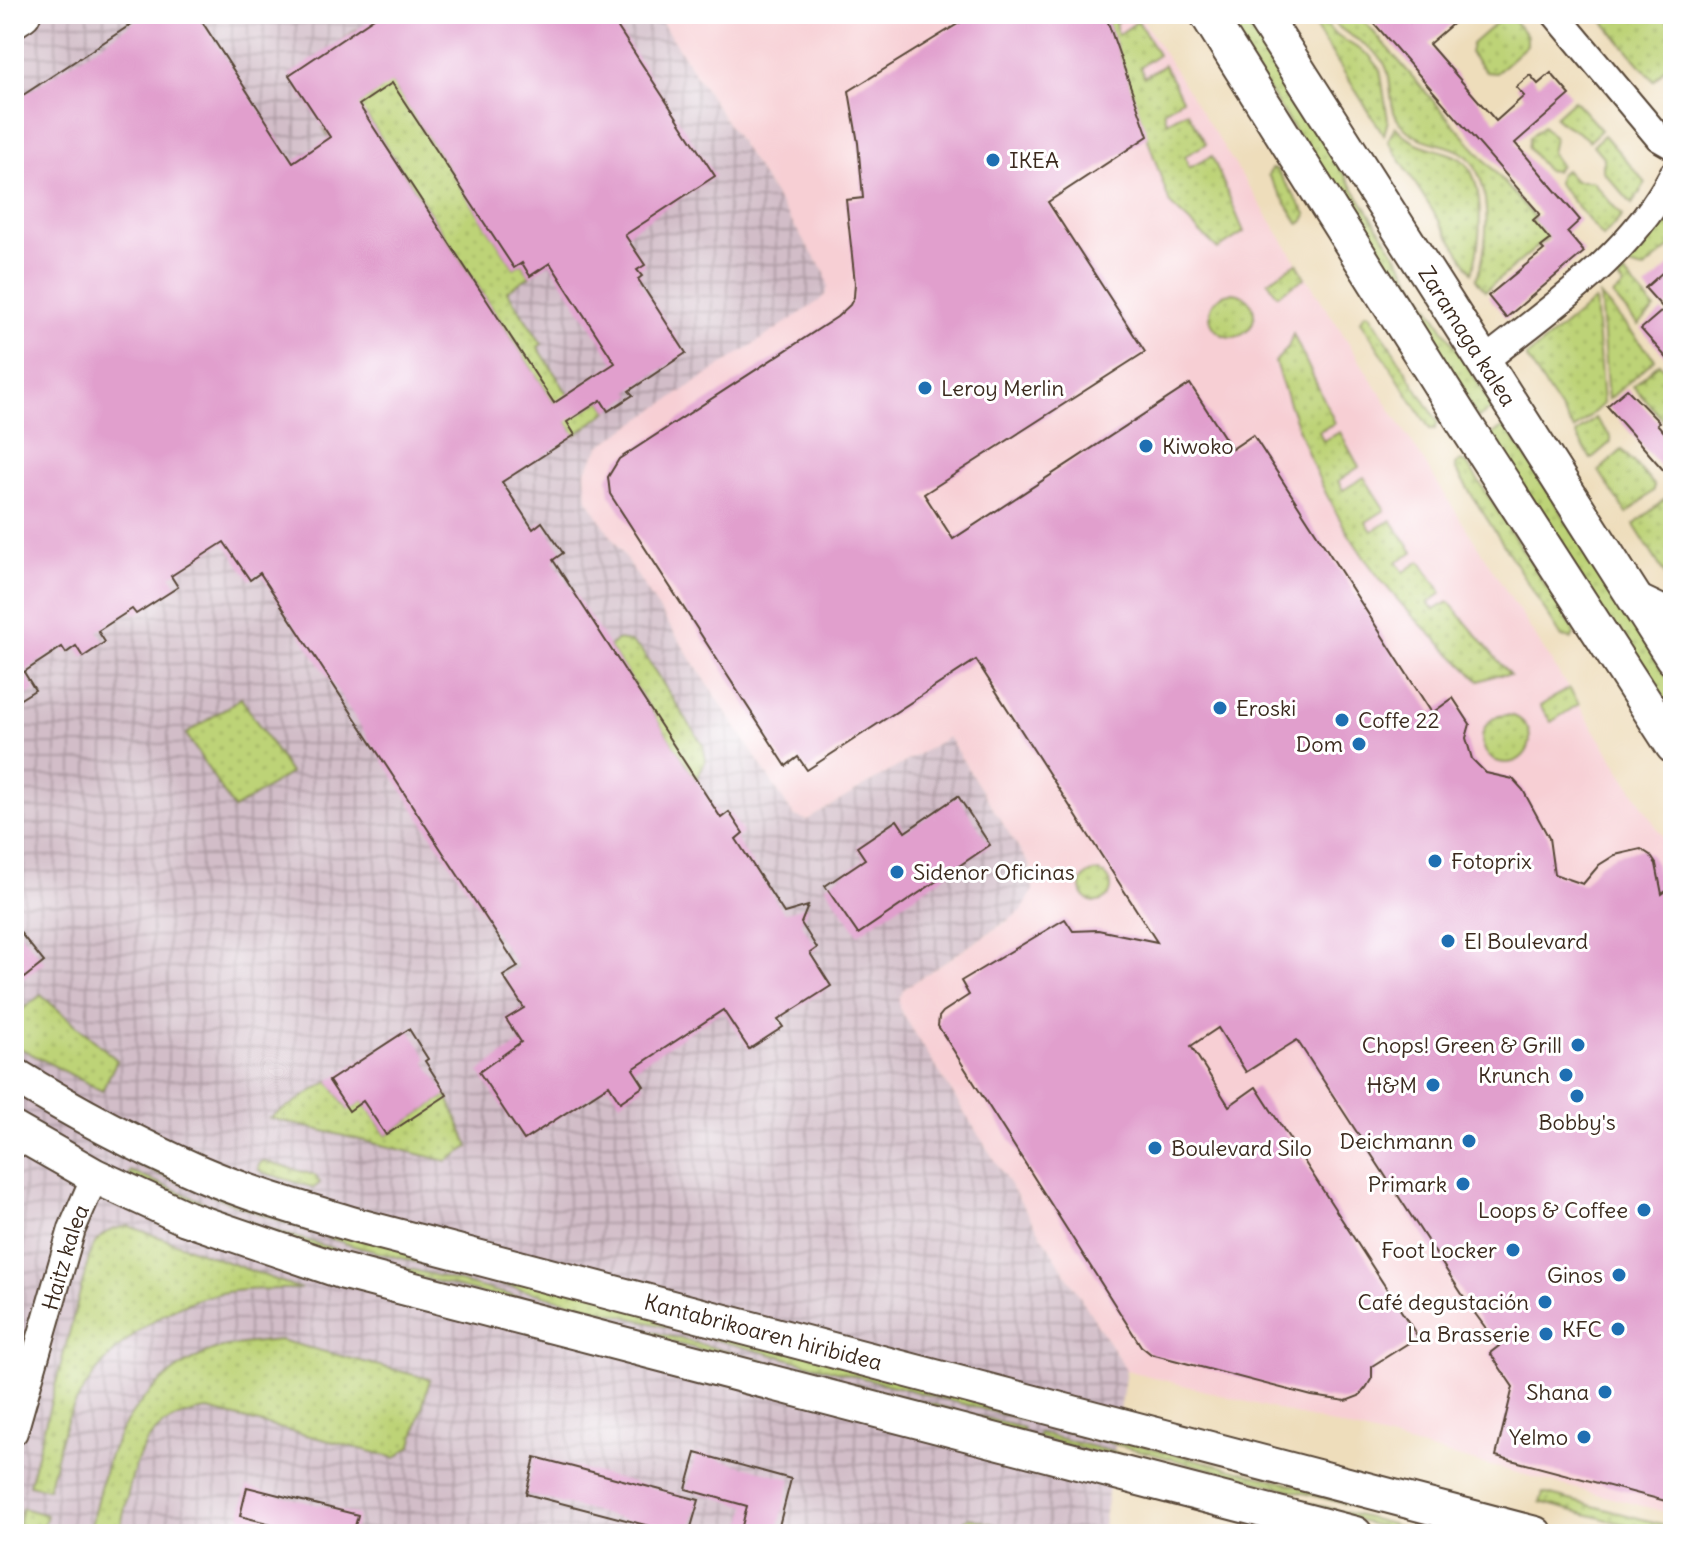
<svg xmlns="http://www.w3.org/2000/svg" width="1687" height="1548" viewBox="0 0 1687 1548" font-family="Delius,sans-serif">
  <style>
    .built { fill: #f7cfd4 }
    .industrial { fill: url(#industrial-grid) }
    .grass { fill: url(#grass-dots); stroke: #7c7e4a; stroke-width: 2 }
    .building { fill: #e19fcd; fill-rule: evenodd }
    .lines { fill: none; stroke-linecap: round; stroke-linejoin: round }
    .minor-casing { stroke: #564536; stroke-width: 30 }
    .major-casing { stroke: #564536; stroke-width: 38 }
    .minor { stroke: #fff; stroke-width: 26 }
    .major { stroke: #fff; stroke-width: 34 }
    .poi-dot { fill: #1f6fb2; stroke: #fff; stroke-width: 3 }
    .labels { text-anchor: middle; stroke-width: 6; stroke-linejoin: round; paint-order: stroke }
    .poi-label { font-size: 22px; fill: #3b2a1e; stroke: #fff; text-anchor: end }
    .street-label { font-size: 22px; fill: #3b2a1e; stroke: #fff }
  </style>
  <defs>
    <pattern id="industrial-grid" width="8" height="8" patternUnits="userSpaceOnUse" patternTransform="scale(2)"><rect width="8" height="8" fill="#d2bdc8"/><path d="M0 4h8M4 0v8" fill="none" stroke="#ac9aa2"/></pattern>
    <pattern id="grass-dots" width="8" height="8" patternUnits="userSpaceOnUse" patternTransform="scale(2)"><rect width="8" height="8" fill="#bdd377"/><path d="M2 2h.1M6 6h.1" fill="none" stroke="#a3b566" stroke-width="1.8" stroke-linecap="round"/></pattern>
  </defs>
  <rect width="100%" height="100%" fill="#fff"/>
  <filter id="ink" filterUnits="userSpaceOnUse"><feTurbulence type="fractalNoise" baseFrequency=".0125" numOctaves="2"/><feDisplacementMap in="SourceGraphic" scale="16" xChannelSelector="R" yChannelSelector="G"/><feConvolveMatrix kernelMatrix="1 2 1 2 8 2 1 2 1" color-interpolation-filters="sRGB"/></filter>
  <filter id="wash" filterUnits="userSpaceOnUse"><feTurbulence type="fractalNoise" baseFrequency=".006" numOctaves="4" result="noise"/><feDisplacementMap in="SourceGraphic" scale="32" xChannelSelector="R" yChannelSelector="G"/><feGaussianBlur stdDeviation="1.8" result="paint"/><feColorMatrix in="noise" values="0 0 0 0 0 0 0 0 0 0 0 0 0 0 0 0 0 1.4 0 .05"/><feComposite in="paint" operator="in"/></filter>
  <g filter="url(#wash)">
    <rect width="100%" height="100%" fill="#edb"/>
    <polygon class="built" points="656,14 1139,14 1673,853 1673,1514 1126,1370 899,1008 899,999 904,989 1009,920 1033,875 1029,865 948,737 807,820 794,816 587,499 585,472 600,446 826,294 825,273"/>
    <polygon class="industrial" points="14,14 656,14 825,273 828,286 826,294 819,301 600,446 585,472 587,499 794,816 807,820 948,737 1029,865 1033,891 1022,911 904,989 899,999 899,1008 1126,1370 1102,1534 14,1534"/>
    <g class="grass">
      <polygon points="1105,14 1128,14 1115,23 1118,35 1138,21 1158,55 1141,66 1144,77 1164,65 1182,99 1164,111 1167,122 1187,111 1206,144 1185,156 1189,168 1212,156 1244,232 1218,249 1170,204"/>
      <polygon points="1220,14 1242,14 1494,408 1478,418"/>
      <polygon points="1307,14 1317,14 1334,34 1369,55 1380,69 1388,120 1384,135"/>
      <path d="M1325 14H1358L1535 218 1533 220 1550 236 1485 291 1476 279C1490 249 1494 171 1461 152 1441 141 1417 144 1401 124 1385 106 1396 79 1382 60 1368 41 1343 36 1325 14Z"/>
      <polygon points="1597,14 1670,14 1673,17 1668,22 1673,27 1673,59 1654,81"/>
      <polygon points="1503,17 1512,18 1527,36 1527,45 1496,73 1486,72 1470,53 1472,44"/>
      <polygon points="357,29 514,268 522,263 530,276 507,291 542,344 538,347 580,413 601,400 608,411 575,435 366,115 330,138 323,128 376,93 342,40"/>
      <path d="M1574 100 1601 130 1589 141C1577 129 1566 128 1555 117Z"/>
      <path d="M1395 126C1415 149 1429 145 1455 156 1488 170 1482 243 1472 272L1388 141Z"/>
      <polygon points="1543,126 1554,138 1551,153 1560,165 1555,171 1546,170 1528,148 1530,137"/>
      <polygon points="1604,135 1646,183 1632,204 1603,171 1603,157 1593,145"/>
      <polygon points="1272,169 1276,169 1307,215 1303,222 1299,224 1268,175"/>
      <polygon points="1565,170 1575,181 1592,181 1622,216 1603,237 1558,184 1559,175"/>
      <polygon points="1673,208 1673,245 1643,270 1628,266"/>
      <polygon points="1297,263 1305,278 1277,295 1268,281"/>
      <polygon points="1624,274 1655,309 1638,325 1613,296 1624,286 1618,280"/>
      <circle cx="1232" cy="315" r="22"/>
      <polygon points="1600,296 1655,359 1608,400"/>
      <polygon points="1595,300 1603,404 1574,430 1526,357"/>
      <polygon points="1365,313 1370,314 1438,422 1435,429 1430,429 1361,321"/>
      <path d="M1293 334 1335 423 1319 431 1323 441 1340 432 1359 467 1338 481 1343 490 1364 477 1385 510 1366 522 1372 531 1391 520 1413 552 1396 562 1404 572 1420 561 1442 593 1428 603 1434 610 1449 602 1510 675H1496L1479 681C1455 656 1429 634 1405 608 1336 533 1306 458 1275 362L1288 347Z"/>
      <polygon points="1659,363 1673,379 1673,431 1633,386"/>
      <polygon points="1595,418 1611,437 1611,442 1591,459 1576,434"/>
      <polygon points="1506,426 1673,687 1673,722 1490,436"/>
      <polygon points="1622,450 1654,485 1654,490 1627,514 1599,471"/>
      <polygon points="1460,461 1467,463 1573,629 1574,635 1572,639 1562,637 1456,470 1456,464"/>
      <polygon points="1665,499 1673,508 1673,587 1634,525"/>
      <polygon points="617,640 630,642 641,650 703,745 706,760 696,780 609,646"/>
      <polygon points="1569,688 1579,704 1551,722 1540,706"/>
      <polygon points="241,698 290,773 234,809 186,734"/>
      <circle cx="1506" cy="739" r="24"/>
      <circle cx="1096" cy="887" r="15"/>
      <polygon points="41,995 117,1060 102,1091 14,1045 14,1016"/>
      <polygon points="329,1081 348,1110 363,1101 386,1135 447,1095 469,1147 447,1161 270,1118"/>
      <path d="M136 1159 1026 1415 1025 1420 350 1245C276 1221 205 1194 134 1163Z"/>
      <polygon points="263,1161 315,1175 320,1183 314,1188 262,1172 258,1169 259,1164"/>
      <polygon points="130,1171 262,1227 348,1253 1023,1428 1022,1433 346,1258 261,1231 128,1176"/>
      <path d="M129 1226 301 1289C276 1289 251 1288 227 1292 162 1302 104 1350 74 1406 60 1431 56 1462 48 1489L29 1485 91 1250C100 1233 110 1229 129 1226Z"/>
      <path d="M279 1340 430 1379 412 1445 396 1458 208 1410C133 1418 134 1473 119 1534H89C96 1506 101 1476 112 1450 130 1406 167 1368 212 1351 233 1344 257 1342 279 1340Z"/>
      <polygon points="1043,1420 1482,1534 1462,1534 1041,1425"/>
      <polygon points="1039,1433 1430,1534 1409,1534 1037,1437"/>
      <polygon points="1543,1493 1673,1527 1673,1534 1661,1534 1540,1502"/>
      <polygon points="22,1508 47,1515 42,1532 48,1534 15,1534"/>
      <polygon points="970,1518 1031,1534 961,1534 965,1520"/>
    </g>
    <g id="blocks">
      <g class="building">
        <path d="M147 14H197L293 162 330 137 289 75 380 14H609L715 176 625 235 645 265 637 270 642 276 638 279 686 353 629 391 633 395 608 411 601 400 567 422 575 435 502 482 533 529 542 522 563 553 553 560 721 818 729 812 743 833 736 839 784 913 808 906 801 923 817 948 810 953 831 986 778 1020 783 1027 749 1049 723 1010 633 1069 644 1086 620 1102 609 1085 524 1140 479 1072 521 1042 506 1019 524 1008 503 976 518 967 260 573 250 580 224 542 171 576 178 587 136 614 132 609 98 631 105 642 83 657 76 646 66 653 62 647 24 672 35 690 14 703V101ZM392 83 514 268 522 263 530 276 550 263 615 363 554 403 359 105Z"/>
        <polygon points="974,14 1105,14 1148,136 1048,202 1145,352 924,494 953,539 1190,384 1232,449 1253,435 1432,713 1453,698 1470,724 1466,738 1472,759 1486,773 1513,779 1523,790 1549,838 1554,874 1583,884 1599,865 1615,855 1641,849 1650,855 1656,864 1662,894 1673,886 1673,1503 1496,1456 1513,1387 1490,1353 1499,1346 1471,1308 1297,1040 1246,1072 1218,1028 1191,1046 1229,1106 1256,1087 1418,1337 1372,1366 1372,1378 1366,1388 1359,1396 1346,1401 1312,1396 1151,1354 1141,1346 938,1026 939,1017 943,1012 969,995 961,981 1065,919 1073,931 1098,930 1157,942 976,660 807,770 798,757 786,766 610,494 608,477 619,459 837,317 850,305 854,297 855,283 846,200 863,198 858,143 849,91"/>
        <polygon points="1366,14 1404,14 1410,22 1419,14 1464,14 1429,44 1496,121 1524,96 1516,87 1530,75 1538,84 1551,73 1570,95 1515,143 1580,220 1567,232 1584,252 1506,318 1488,296 1544,250 1541,247 1550,240 1533,220 1540,214"/>
        <polygon points="1673,263 1673,301 1664,309 1645,288"/>
        <polygon points="1662,311 1673,323 1673,365 1641,329"/>
        <polygon points="1627,389 1659,422 1657,424 1673,442 1673,481 1607,406"/>
        <polygon points="958,796 990,845 858,934 825,886 865,859 857,847 897,820 905,832"/>
        <polygon points="14,925 44,962 14,986"/>
        <polygon points="409,1029 428,1059 425,1061 447,1095 386,1135 363,1101 349,1111 329,1081"/>
        <polygon points="696,1453 791,1479 777,1534 740,1534 747,1506 686,1489"/>
        <polygon points="535,1457 699,1500 689,1534 680,1534 526,1494"/>
        <polygon points="247,1487 358,1515 353,1534 310,1534 240,1516"/>
      </g>
    </g>
  </g>
  <g filter="url(#ink)">
    <use href="#blocks" fill-opacity="0" stroke="#564536" stroke-width="2"/>
    <g class="lines">
      <defs>
        <g id="minor">
          <polyline points="1555,14 1659,138 1673,146"/>
          <path d="M1483 362C1553 306 1631 255 1673 174"/>
          <polyline points="1633,595 1673,614"/>
          <path id="s1" d="M14 1432 72 1229 95 1176"/>
        </g>
        <g id="major">
          <polyline points="1207,14 1463,421 1673,746"/>
          <path id="s2" d="M1262 14 1673 658"/>
          <polyline points="14,20 23,14"/>
          <path id="s3" d="M14 1075C74 1112 136 1145 200 1173 251 1195 305 1210 358 1226L1535 1534"/>
          <polyline points="14,1130 95,1176 186,1218 341,1271 1355,1534"/>
        </g>
      </defs>
      <use href="#minor" class="minor-casing"/>
      <use href="#major" class="major-casing"/>
      <use href="#minor" class="minor"/>
      <use href="#major" class="major"/>
    </g>
  </g>
  <g class="poi-dot">
    <circle cx="993" cy="160" r="8"/>
    <circle cx="925" cy="388" r="8"/>
    <circle cx="1146" cy="446" r="8"/>
    <circle cx="1220" cy="708" r="8"/>
    <circle cx="1342" cy="720" r="8"/>
    <circle cx="1359" cy="744" r="8"/>
    <circle cx="1435" cy="861" r="8"/>
    <circle cx="897" cy="872" r="8"/>
    <circle cx="1448" cy="941" r="8"/>
    <circle cx="1578" cy="1045" r="8"/>
    <circle cx="1566" cy="1075" r="8"/>
    <circle cx="1433" cy="1085" r="8"/>
    <circle cx="1577" cy="1096" r="8"/>
    <circle cx="1469" cy="1141" r="8"/>
    <circle cx="1155" cy="1148" r="8"/>
    <circle cx="1463" cy="1184" r="8"/>
    <circle cx="1644" cy="1210" r="8"/>
    <circle cx="1513" cy="1250" r="8"/>
    <circle cx="1619" cy="1275" r="8"/>
    <circle cx="1545" cy="1302" r="8"/>
    <circle cx="1618" cy="1329" r="8"/>
    <circle cx="1546" cy="1334" r="8"/>
    <circle cx="1605" cy="1392" r="8"/>
    <circle cx="1584" cy="1437" r="8"/>
  </g>
  <g class="labels">
    <g class="poi-label">
      <text x="1009" y="168" text-anchor="start">IKEA</text>
      <text x="941" y="396" text-anchor="start">Leroy Merlin</text>
      <text x="1162" y="454" text-anchor="start">Kiwoko</text>
      <text x="1236" y="716" text-anchor="start">Eroski</text>
      <text x="1358" y="728" text-anchor="start">Coffe 22</text>
      <text x="1343" y="752">Dom</text>
      <text x="1451" y="869" text-anchor="start">Fotoprix</text>
      <text x="913" y="880" text-anchor="start">Sidenor Oficinas</text>
      <text x="1464" y="949" text-anchor="start">El Boulevard</text>
      <text x="1562" y="1053">Chops! Green &amp; Grill</text>
      <text x="1550" y="1083">Krunch</text>
      <text x="1417" y="1093">H&amp;M</text>
      <text x="1577" y="1130" text-anchor="middle">Bobby's</text>
      <text x="1453" y="1149">Deichmann</text>
      <text x="1171" y="1156" text-anchor="start">Boulevard Silo</text>
      <text x="1447" y="1192">Primark</text>
      <text x="1628" y="1218">Loops &amp; Coffee</text>
      <text x="1497" y="1258">Foot Locker</text>
      <text x="1603" y="1283">Ginos</text>
      <text x="1529" y="1310">Café degustación</text>
      <text x="1602" y="1337">KFC</text>
      <text x="1530" y="1342">La Brasserie</text>
      <text x="1589" y="1400">Shana</text>
      <text x="1568" y="1445">Yelmo</text>
    </g>
    <g class="street-label">
      <text dy="8" stroke="none"><textPath href="#s2" startOffset="382">Zaramaga kalea</textPath></text>
      <text dy="8" stroke="none"><textPath href="#s1" startOffset="182">Haitz kalea</textPath></text>
      <text dy="8" stroke="none"><textPath href="#s3" startOffset="796">Kantabrikoaren hiribidea</textPath></text>
    </g>
  </g>
  <rect width="1687" height="1548" fill="none" stroke="#fff" stroke-width="48"/>
</svg>
